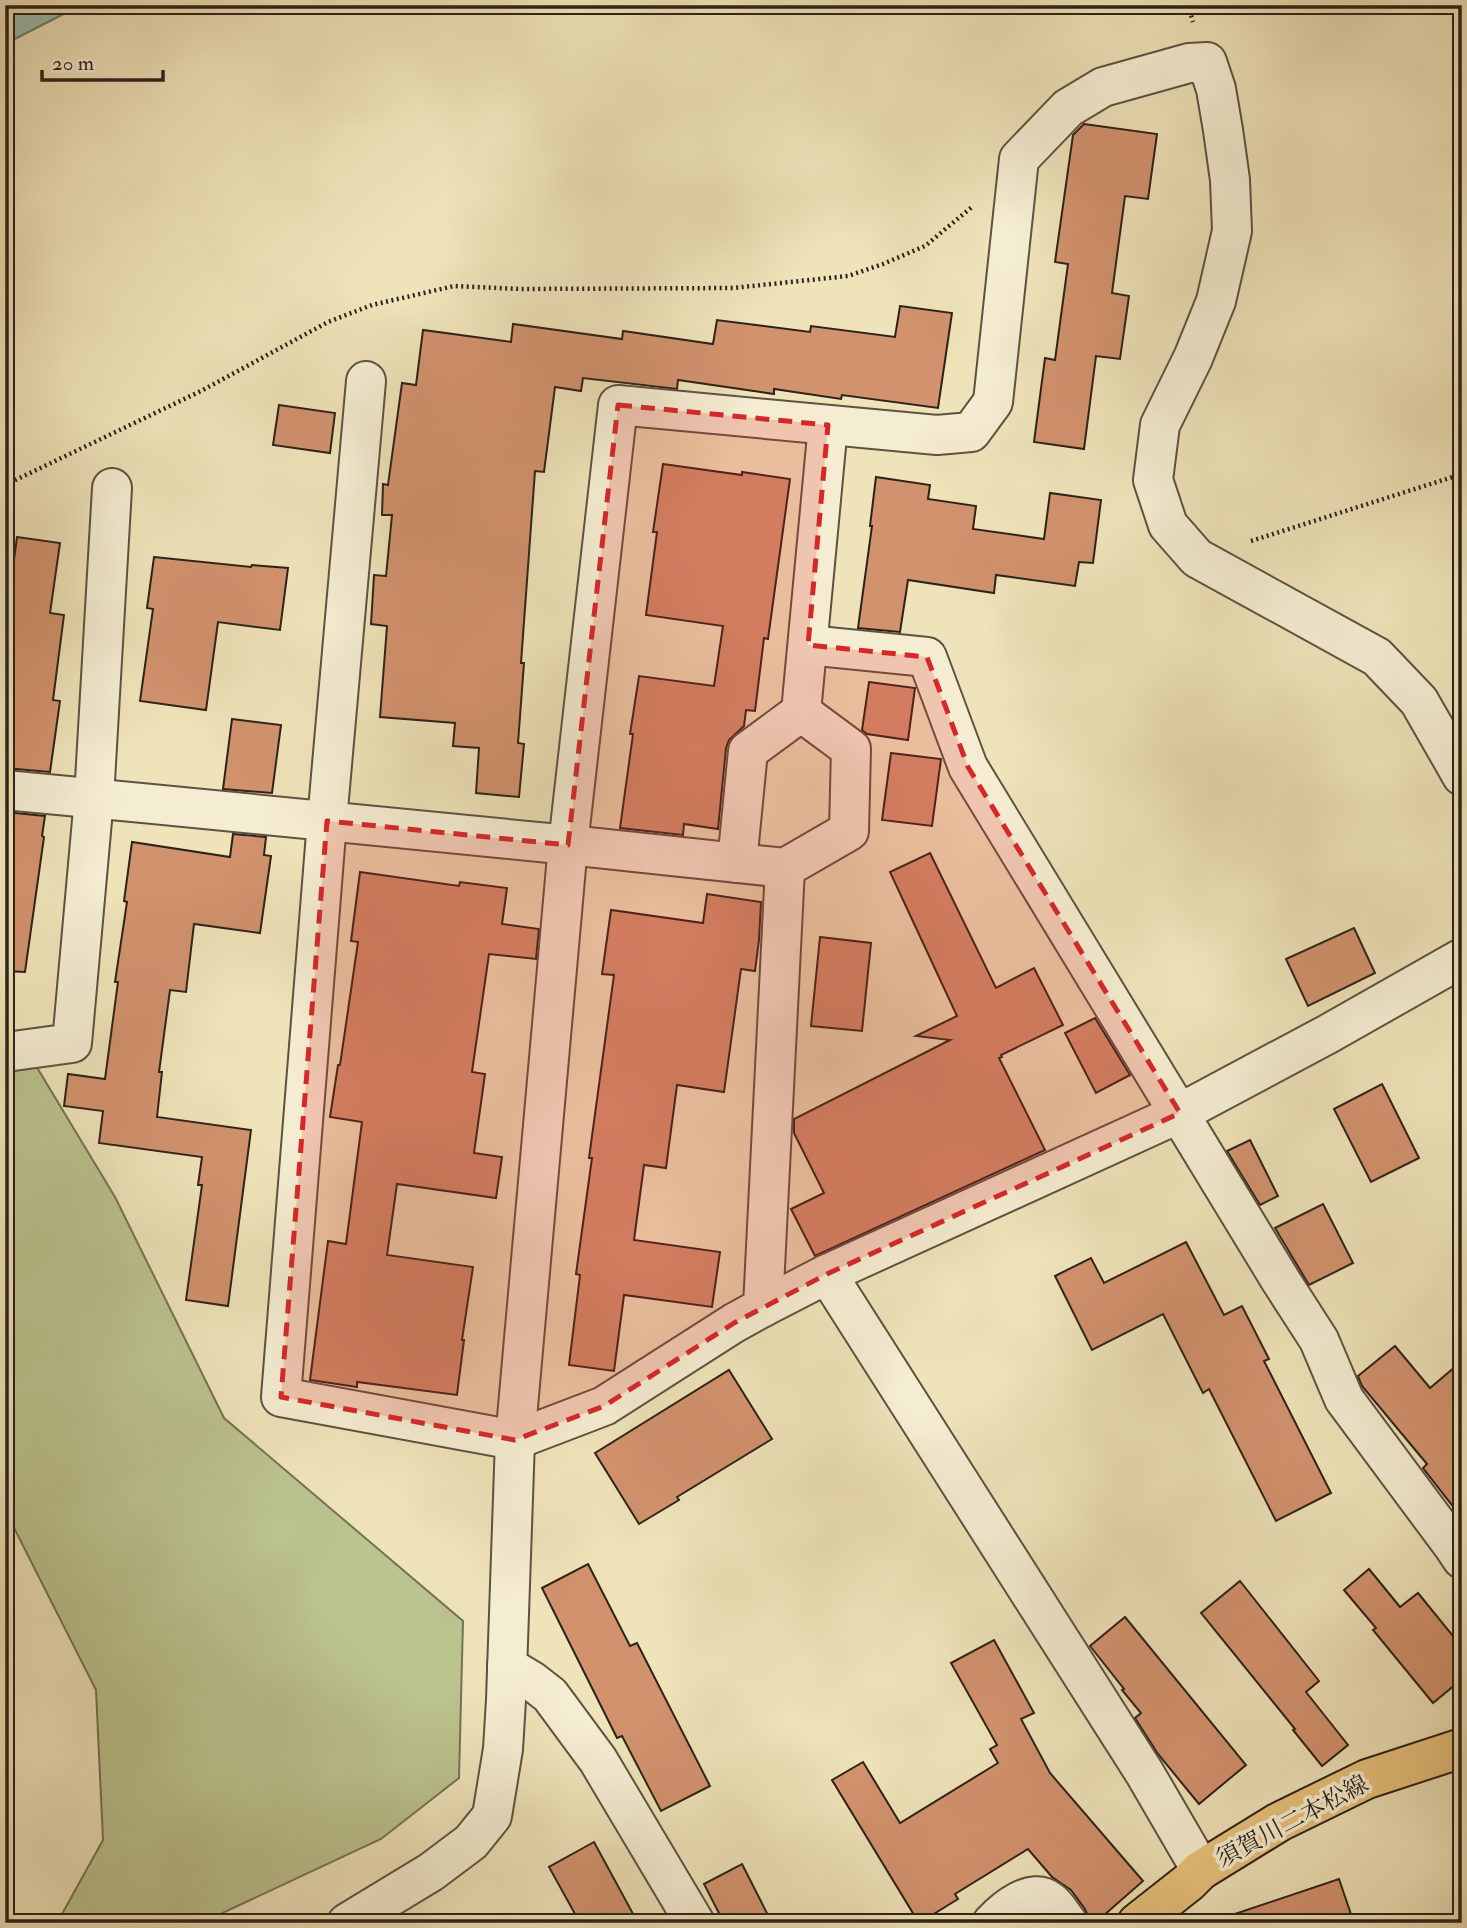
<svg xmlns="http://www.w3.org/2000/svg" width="1467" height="1928" viewBox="0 0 1467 1928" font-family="'IM FELL Double Pica','Noto Serif JP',serif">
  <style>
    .green { fill: #bbc38e; stroke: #747254; stroke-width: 2 }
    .water { fill: #9abeac; stroke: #6e8072; stroke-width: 2 }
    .building { fill: #d2926e; stroke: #2c221a; stroke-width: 2 }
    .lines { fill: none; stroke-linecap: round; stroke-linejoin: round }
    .minor-casing { stroke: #5d5242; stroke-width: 42 }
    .major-casing { stroke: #2c221a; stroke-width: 42 }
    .path { stroke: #2c221a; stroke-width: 4.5; stroke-dasharray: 2 3.5; stroke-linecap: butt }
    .minor { stroke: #f5edd2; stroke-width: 38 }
    .major { stroke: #e8c27c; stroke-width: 38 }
    .marked { fill: #d62828; fill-opacity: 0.2; stroke: #d62828; stroke-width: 5; stroke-dasharray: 14 9; stroke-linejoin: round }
    .labels { text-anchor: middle; stroke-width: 7; stroke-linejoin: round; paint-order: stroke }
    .street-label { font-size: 24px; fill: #2c221a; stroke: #f5edd2 }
  </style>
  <rect width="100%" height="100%" fill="#efe3b9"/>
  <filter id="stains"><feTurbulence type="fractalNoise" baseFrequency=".00286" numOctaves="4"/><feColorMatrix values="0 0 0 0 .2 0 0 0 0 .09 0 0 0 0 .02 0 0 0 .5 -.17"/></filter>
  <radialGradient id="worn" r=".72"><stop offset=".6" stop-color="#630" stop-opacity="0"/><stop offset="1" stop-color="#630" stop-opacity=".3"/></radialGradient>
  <polygon class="green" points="5,1033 18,1036 115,1197 224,1418 463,1621 459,1778 381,1839 201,1923 57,1923 103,1840 96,1690 5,1510"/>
  <polygon class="water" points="5,5 81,5 5,44"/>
  <g class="building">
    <polygon points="1084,124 1157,134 1148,199 1125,196 1112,293 1129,296 1120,359 1096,356 1084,449 1034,442 1045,358 1055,360 1068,264 1055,262 1073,135"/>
    <polygon points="900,306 952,313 938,408 842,395 841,399 774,389 774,394 678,380 677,389 583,378 581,391 555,387 544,472 535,471 521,663 524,663 518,743 524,744 519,797 476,793 479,748 453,746 455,723 380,717 387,626 371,624 374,575 386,576 392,515 382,515 383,484 388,485 402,383 416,385 423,330 511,342 513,324 622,339 623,331 713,344 717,320 810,332 811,326 895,337"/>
    <polygon points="279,405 335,413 330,453 273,445"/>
    <polygon points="663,464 742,475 742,472 790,479 768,639 764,638 755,711 746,710 744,726 729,740 726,748 718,829 684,824 683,835 620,828 633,734 630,734 639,676 714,686 723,626 646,615 657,532 653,532"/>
    <polygon points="876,477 930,485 928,499 976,506 973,529 1044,539 1050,493 1101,500 1093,563 1079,562 1075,586 996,575 994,593 908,580 900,632 858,628 872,526 870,526"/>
    <polygon points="17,537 60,543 50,613 64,615 53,700 60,701 50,772 5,768 5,668 14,597 9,597"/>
    <polygon points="154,557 251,567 252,565 288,568 280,630 218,622 206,710 140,701 153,609 147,608"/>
    <polygon points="869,682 915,688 908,740 867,734 862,730"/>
    <polygon points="232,719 281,725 272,793 223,789"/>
    <polygon points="891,753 941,759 932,826 882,820"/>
    <polygon points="5,812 45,816 42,836 44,837 25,972 5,971"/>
    <polygon points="233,834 266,837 264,855 271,856 260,933 194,924 186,992 170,990 159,1072 162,1072 157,1117 251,1130 228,1306 186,1300 202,1185 198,1185 202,1157 99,1143 103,1111 64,1106 68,1074 105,1079 118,982 115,982 127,902 124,901 132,842 230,857"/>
    <polygon points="930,853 996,988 1034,968 1063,1025 1001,1055 1002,1057 999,1058 1045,1150 815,1256 791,1209 824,1193 794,1133 794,1119 950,1040 916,1036 957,1016 890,872"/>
    <polygon points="360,872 459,886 460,882 507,888 502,924 539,929 536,959 489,954 472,1072 485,1074 474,1153 502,1157 496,1198 397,1184 387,1255 473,1267 462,1340 464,1340 457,1395 357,1382 357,1387 310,1380 328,1241 346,1244 362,1122 330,1117 338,1065 340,1065 358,942 351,941"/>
    <polygon points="707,894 761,902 759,940 755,971 741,969 724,1092 677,1085 666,1168 644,1165 634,1240 720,1252 712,1307 624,1295 614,1371 569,1365 580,1275 576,1274 592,1158 589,1158 614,975 602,974 611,910 703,923"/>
    <polygon points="1354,928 1375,973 1308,1006 1286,959"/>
    <polygon points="820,937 871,943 862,1031 811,1026"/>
    <polygon points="1095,1018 1130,1075 1096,1093 1065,1033"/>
    <polygon points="1382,1084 1419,1158 1371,1182 1334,1109"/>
    <polygon points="1250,1140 1278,1196 1260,1205 1227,1151"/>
    <polygon points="1323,1204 1353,1263 1309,1285 1275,1228"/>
    <polygon points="1186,1242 1224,1315 1242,1306 1269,1359 1264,1361 1331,1493 1276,1521 1209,1389 1203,1393 1163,1314 1092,1350 1055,1276 1091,1258 1104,1283"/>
    <polygon points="1395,1346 1430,1388 1462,1361 1462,1518 1423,1468 1427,1464 1362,1386 1358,1376"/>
    <polygon points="729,1370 772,1439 677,1497 679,1500 639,1524 595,1453"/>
    <polygon points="588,1564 630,1646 637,1643 710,1786 661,1811 622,1736 617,1738 542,1588"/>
    <polygon points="1369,1569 1400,1607 1418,1593 1462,1647 1462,1679 1433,1703 1373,1630 1376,1628 1344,1590"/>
    <polygon points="1240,1581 1319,1681 1306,1692 1348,1745 1322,1766 1293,1730 1295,1729 1201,1613"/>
    <polygon points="1125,1617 1246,1765 1199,1804 1158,1754 1135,1718 1141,1713 1122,1690 1124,1689 1090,1646"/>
    <polygon points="994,1640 1034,1713 1021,1719 1050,1773 1143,1881 1095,1923 1090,1921 1085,1909 1071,1890 1052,1877 1028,1849 955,1894 958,1899 919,1923 832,1780 863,1762 900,1823 998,1763 990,1749 997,1745 951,1663"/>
    <polygon points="594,1842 638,1923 580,1923 549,1867"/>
    <polygon points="742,1864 772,1923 724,1923 704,1884"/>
    <polygon points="1339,1879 1354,1923 1227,1923 1226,1917"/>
  </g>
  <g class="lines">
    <defs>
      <g id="minor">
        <polyline points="808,645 927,657 968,767 1281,1281 1319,1340 1344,1399 1454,1547 1462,1559"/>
        <path d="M5 790C193 808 381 825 569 845 641 852 713 861 785 868L763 1307 734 1323 604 1406 515 1440 281 1397 327 821 366 381"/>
        <polyline points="737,863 748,751 801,712 828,425"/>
        <polyline points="785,868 849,831 851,749 801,712"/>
        <polyline points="5,1050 6,1052 72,1043 94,798 112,488"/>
        <polyline points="763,1307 827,1274"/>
        <polyline points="507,1666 532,1681 550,1695 598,1760 695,1923"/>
        <polyline points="1201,1870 1144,1772 827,1274 1180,1113 1328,1034 1462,958"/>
        <polyline points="347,1923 431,1872 471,1842 492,1816 503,1749 506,1700 515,1440 568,845 618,405 937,435 971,432 993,402 1019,159 1068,108 1103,87 1189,63 1207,62 1216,89 1223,130 1230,180 1232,231 1216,301 1193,358 1160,425 1153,480 1168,525 1197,558 1377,657 1419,701 1462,776"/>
        <path d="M992 1923C1004 1910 1032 1886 1050 1901 1057 1906 1062 1916 1068 1923"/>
      </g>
      <polyline id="major" points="1137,1923 1189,1882 1201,1870 1279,1822 1367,1779 1462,1748"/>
    </defs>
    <use href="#minor" class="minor-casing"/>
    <use href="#major" class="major-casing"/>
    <g class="path">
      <polyline points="1188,5 1193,22"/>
      <polyline points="5,485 201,391 328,322 372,305 454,286 521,289 733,288 848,276 883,264 925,246 972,207"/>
      <polyline points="1251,541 1462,474"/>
    </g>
    <use href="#minor" class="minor"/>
    <use href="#major" class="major"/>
  </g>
  <path class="marked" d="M618 405 828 425 808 645 927 657 968 767 1180 1113 827 1274 734 1323 604 1406 515 1440 281 1397 327 821 568 845Z"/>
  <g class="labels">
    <g class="street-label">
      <text transform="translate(1292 1821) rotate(-28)" y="8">須賀川二本松線</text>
    </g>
  </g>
  <rect width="1467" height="1928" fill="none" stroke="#efe3b9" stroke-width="28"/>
  <rect x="7" y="7" width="1453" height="1914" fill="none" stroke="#2c221a" stroke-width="3.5"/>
  <rect x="14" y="14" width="1439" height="1900" fill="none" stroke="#2c221a" stroke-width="2"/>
  <path d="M42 70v10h121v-10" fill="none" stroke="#2c221a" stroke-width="3.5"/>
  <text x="52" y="70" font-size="21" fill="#2c221a" stroke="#f5edd2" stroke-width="5" paint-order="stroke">20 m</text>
  <rect width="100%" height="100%" filter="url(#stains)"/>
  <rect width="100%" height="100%" fill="url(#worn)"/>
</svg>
